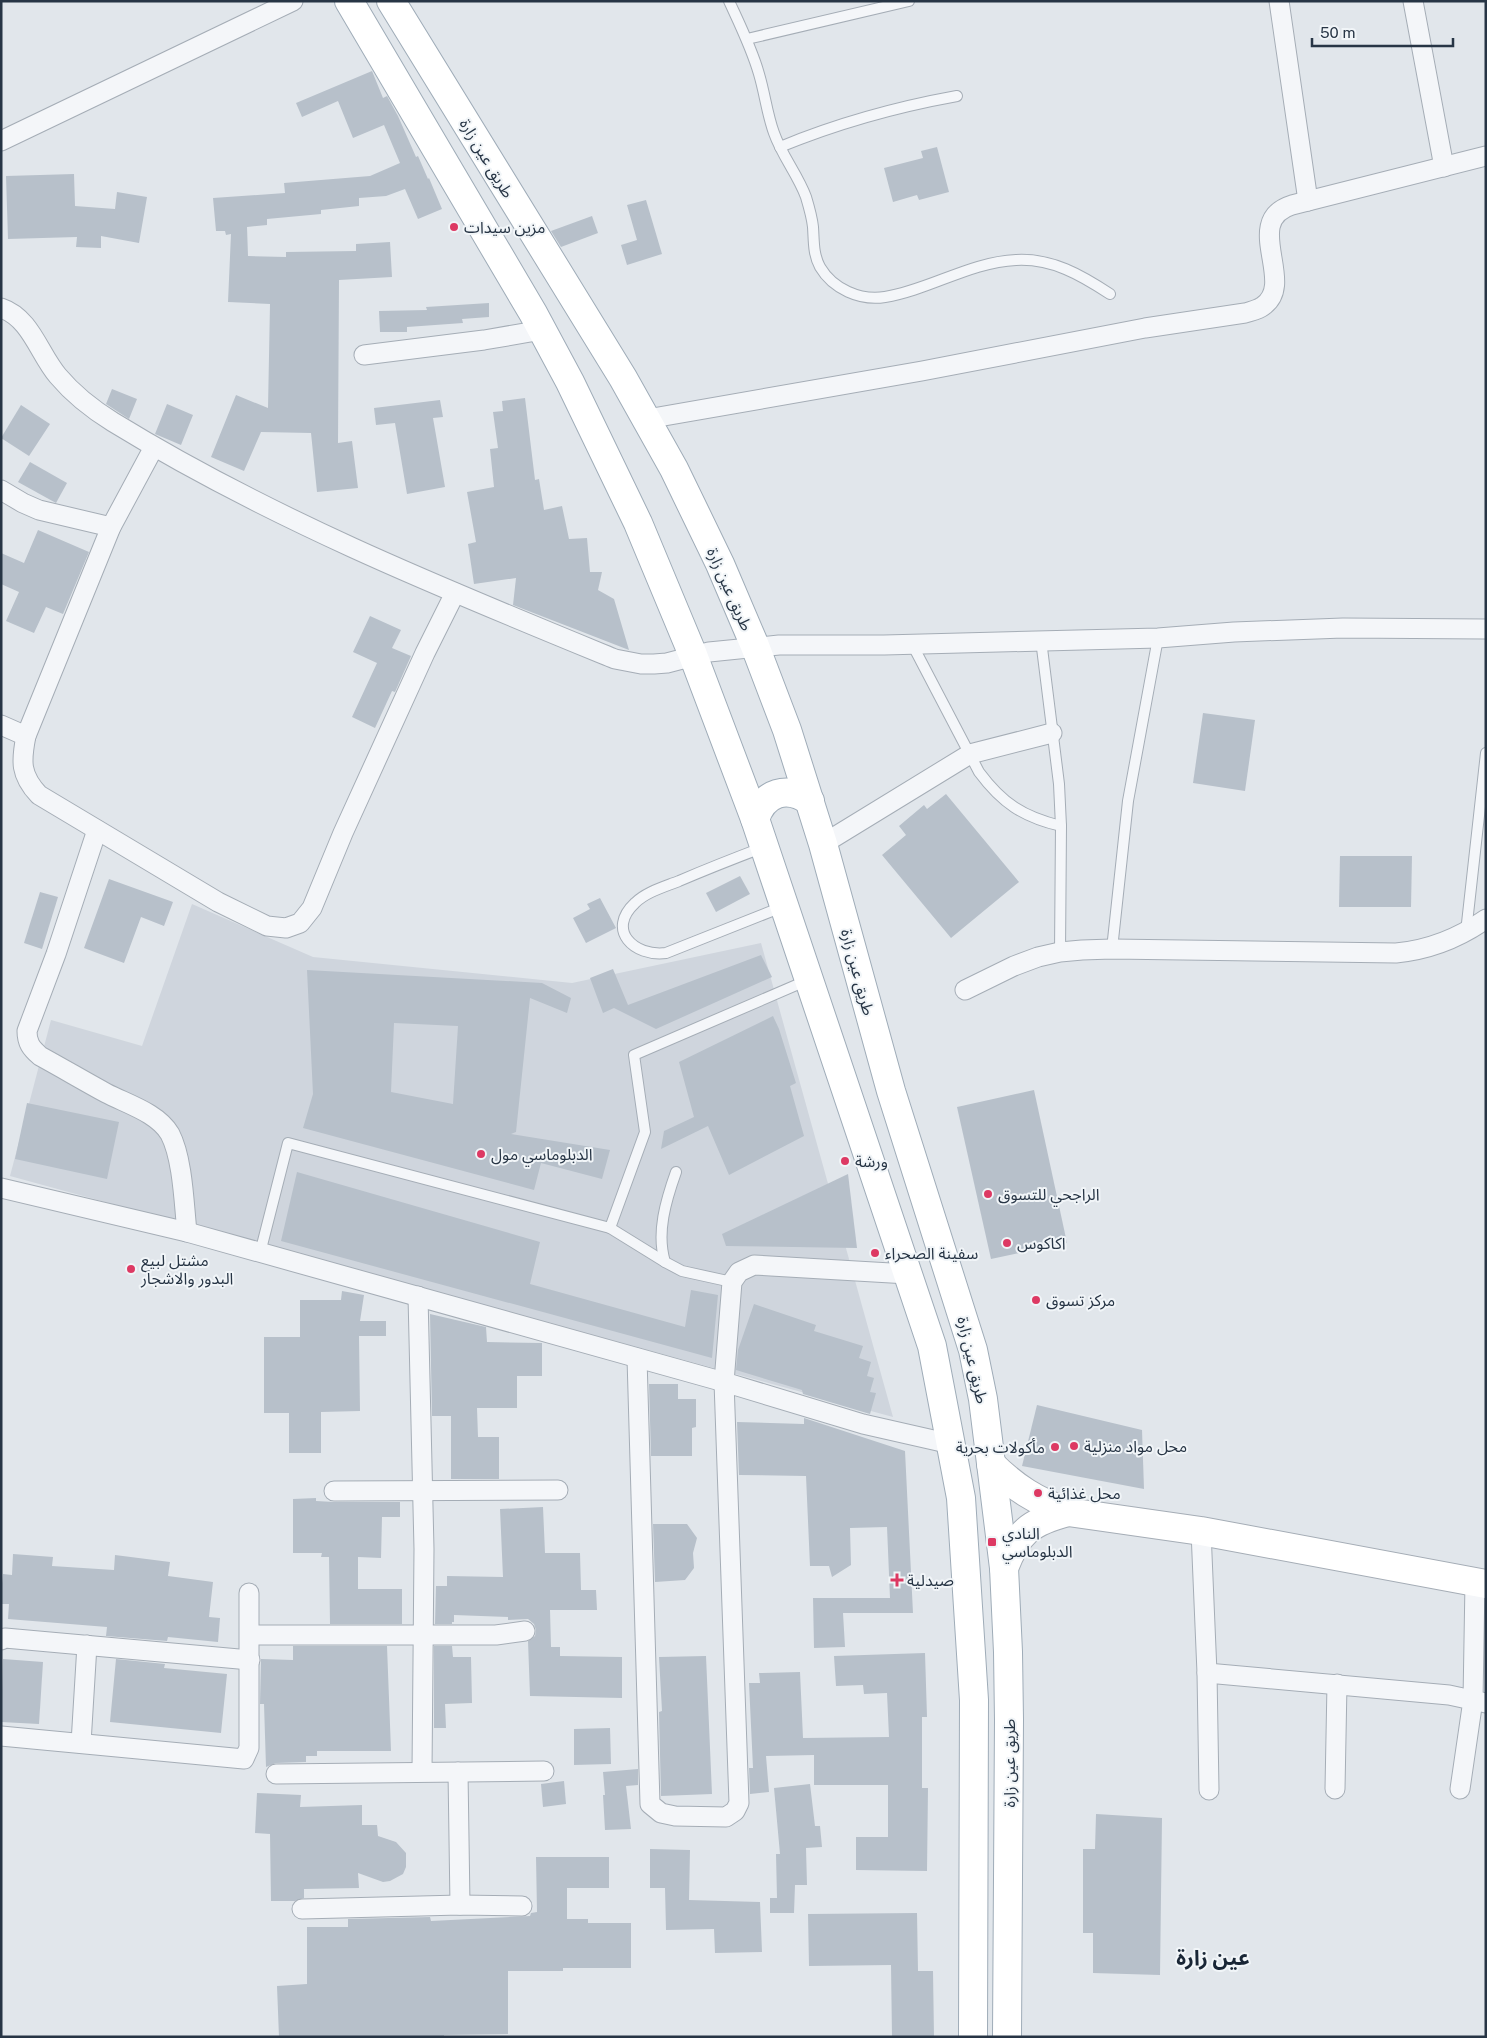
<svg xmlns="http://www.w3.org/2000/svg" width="1487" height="2038" viewBox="0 0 1487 2038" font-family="'Public Sans','Noto Sans Arabic',sans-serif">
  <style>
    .built { fill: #cfd5dd }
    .building { fill: #b7c0ca; fill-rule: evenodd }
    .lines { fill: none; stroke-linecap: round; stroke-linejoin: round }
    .service-casing { stroke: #a5adb6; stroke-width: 12 }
    .minor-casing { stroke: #a5adb6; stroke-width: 21 }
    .secondary-casing { stroke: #a5adb6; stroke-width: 30 }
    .primary-casing { stroke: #9facb8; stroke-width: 30 }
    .service { stroke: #f4f6f9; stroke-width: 10 }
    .minor { stroke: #f4f6f9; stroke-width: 19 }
    .secondary { stroke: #fff; stroke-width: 28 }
    .primary { stroke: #fff; stroke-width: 28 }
    .poi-dot { fill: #dd3963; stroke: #f1f5f8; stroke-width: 2 }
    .labels { text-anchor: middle; stroke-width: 4; stroke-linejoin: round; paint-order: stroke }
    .street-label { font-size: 16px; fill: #273545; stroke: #f1f5f8 }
    .poi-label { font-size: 16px; fill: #273545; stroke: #f1f5f8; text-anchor: start }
    .district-label { font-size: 21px; font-weight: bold; fill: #192636; stroke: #f1f5f8 }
  </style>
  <rect width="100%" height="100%" fill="#e1e6eb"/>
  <polygon class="built" points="192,904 313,957 572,983 761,943 893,1417 10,1176 51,1020 142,1046"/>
  <g class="building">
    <polygon points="372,71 383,98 387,96 398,116 416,157 418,156 428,179 429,178 442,209 418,219 405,189 386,196 359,198 359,206 321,210 321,214 267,219 267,225 247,227 248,256 286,257 286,252 356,251 356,244 390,242 392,277 339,280 338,443 352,441 358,488 317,492 311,433 261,432 244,471 211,457 236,395 268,408 270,304 228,302 231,234 226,235 225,231 216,231 213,198 285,193 284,183 370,176 400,163 384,125 353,138 338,101 302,117 296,103"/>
    <polygon points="937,147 949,192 919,200 917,195 893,202 884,168 923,158 921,151"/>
    <polygon points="74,174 75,206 115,209 117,192 147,197 139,243 101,236 101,248 76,247 77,237 8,239 6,176"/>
    <polygon points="646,200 662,254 627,265 621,245 637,240 627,205"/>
    <polygon points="592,216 598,233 561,247 551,231"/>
    <polygon points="489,303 489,317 462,319 463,323 407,327 407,332 380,332 379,311 427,310 426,307"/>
    <polygon points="112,389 137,399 129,419 106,404"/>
    <polygon points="525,398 535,480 539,479 544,510 562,506 569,539 587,538 590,572 602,572 598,590 614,599 629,650 513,605 516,578 474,584 468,544 476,542 467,492 494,487 490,449 498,448 493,412 503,411 502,401"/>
    <polygon points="440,400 443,417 433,418 445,487 407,494 395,423 376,425 374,408"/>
    <polygon points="167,404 193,415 181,445 155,434"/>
    <polygon points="21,405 50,424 29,456 1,438"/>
    <polygon points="30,462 67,483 56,503 18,482"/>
    <polygon points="38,530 89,552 63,614 46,607 34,633 6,621 19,592 1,584 1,553 24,563"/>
    <polygon points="370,616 401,630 392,648 411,656 395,692 392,691 375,728 352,717 377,663 353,652"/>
    <polygon points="1203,713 1255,720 1245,791 1193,783"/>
    <polygon points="946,794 1019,882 951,938 882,855 906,835 899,826 924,805 927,809"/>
    <polygon points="1340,856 1412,856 1411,907 1339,907"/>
    <polygon points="740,876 750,894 716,912 706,893"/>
    <polygon points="109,879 173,902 164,926 141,917 124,963 84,948"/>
    <polygon points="40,892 58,897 42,949 24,943"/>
    <polygon points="600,898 616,928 586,943 573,918 590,909 587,904"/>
    <polygon points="761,955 772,977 656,1029 614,1008 603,1013 590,978 613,969 628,1005"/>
    <path d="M307 970 542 983 571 998 567 1013 530 998 516 1132 511 1134 610 1150 602 1179 541 1163 534 1190 303 1128 313 1094ZM394 1023 458 1026 453 1104 391 1092Z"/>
    <polygon points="773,1016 779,1029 796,1083 790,1086 804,1136 729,1175 708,1126 661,1149 664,1131 694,1117 679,1062"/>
    <polygon points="1034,1090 1067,1243 991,1259 957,1107"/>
    <polygon points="27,1103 119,1122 107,1179 15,1159"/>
    <polygon points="297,1172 540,1242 530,1284 685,1327 691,1290 718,1295 712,1358 281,1241"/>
    <polygon points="848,1174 857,1248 726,1246 722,1234"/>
    <polygon points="342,1291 364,1295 360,1321 386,1321 386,1336 359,1336 360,1411 321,1412 321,1453 289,1453 289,1413 264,1413 264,1337 300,1337 300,1300 341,1300"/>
    <polygon points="754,1304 816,1325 814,1331 863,1346 859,1358 871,1362 867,1376 874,1378 870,1392 876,1393 870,1414 803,1394 802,1390 736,1370 738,1350"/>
    <polygon points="430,1314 486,1327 487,1342 542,1343 542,1376 517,1376 517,1408 477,1408 478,1437 499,1437 499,1479 451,1479 451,1416 432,1416"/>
    <polygon points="649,1384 678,1384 678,1399 696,1399 696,1427 692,1428 692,1456 651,1456"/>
    <polygon points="1037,1405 1142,1430 1144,1489 1022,1466"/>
    <polygon points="804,1418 905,1451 913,1613 843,1613 845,1647 814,1648 813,1598 890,1598 887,1527 850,1528 851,1565 832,1577 829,1566 810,1566 806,1476 739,1475 737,1422 804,1424"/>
    <polygon points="316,1498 316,1501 334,1502 400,1502 400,1517 382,1517 381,1558 358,1557 358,1589 402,1589 402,1624 330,1624 329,1557 321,1557 322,1553 293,1553 293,1499"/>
    <polygon points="543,1507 545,1553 580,1553 581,1590 596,1590 597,1610 550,1610 551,1647 560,1647 560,1656 622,1657 622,1698 530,1696 528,1641 535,1636 536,1630 534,1624 528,1619 508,1620 508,1617 454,1615 454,1622 452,1622 452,1624 435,1624 436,1586 447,1586 447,1576 503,1577 500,1509"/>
    <polygon points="653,1524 687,1524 697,1538 693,1553 694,1568 685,1580 655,1582"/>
    <polygon points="13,1554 53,1557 52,1566 114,1570 115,1555 170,1562 168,1576 213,1582 209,1617 220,1618 218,1642 168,1637 167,1641 106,1636 107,1627 8,1619 9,1604 1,1604 1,1593 3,1574 12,1575"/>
    <polygon points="293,1646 387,1646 391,1751 317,1751 317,1756 306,1756 306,1762 276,1763 266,1767 264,1704 260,1704 261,1659 293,1660"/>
    <polygon points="434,1646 452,1646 453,1657 471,1657 472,1703 445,1704 446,1728 434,1728"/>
    <polygon points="925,1653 927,1717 922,1717 922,1788 928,1788 927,1871 856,1870 856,1837 888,1837 888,1785 814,1785 814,1755 766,1756 769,1792 750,1794 749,1768 753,1768 749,1683 760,1683 759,1673 800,1672 803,1738 889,1737 887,1693 864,1694 863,1685 836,1686 834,1656"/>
    <polygon points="706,1656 712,1794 661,1796 659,1712 662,1711 659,1657"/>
    <polygon points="3,1659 43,1662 39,1724 1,1722"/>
    <polygon points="116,1659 165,1664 164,1668 227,1674 221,1733 110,1722"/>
    <polygon points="610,1728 611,1764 574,1765 574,1729"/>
    <polygon points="638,1769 638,1785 626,1786 631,1829 605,1830 603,1795 605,1795 603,1772"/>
    <polygon points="564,1781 566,1804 543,1807 541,1784"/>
    <polygon points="810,1784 815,1826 820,1826 822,1847 806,1848 807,1885 795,1885 794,1913 770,1913 770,1898 777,1898 776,1854 780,1854 774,1788"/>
    <polygon points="257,1793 301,1795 300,1807 362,1805 362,1825 377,1825 378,1836 396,1842 406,1853 406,1867 403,1874 390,1881 383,1882 358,1873 359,1888 304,1889 304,1898 295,1901 271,1901 270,1834 255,1833"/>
    <polygon points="1096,1814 1162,1818 1160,1975 1093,1973 1093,1933 1083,1933 1083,1849 1095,1849"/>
    <polygon points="650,1849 690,1850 689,1900 760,1902 762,1952 715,1953 714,1929 666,1930 665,1888 650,1888"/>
    <polygon points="536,1857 609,1857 609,1888 567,1888 567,1919 588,1919 588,1923 631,1923 631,1968 563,1968 563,1971 508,1971 508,2034 444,2035 444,2037 279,2037 277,1986 307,1984 307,1927 348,1927 348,1919 430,1917 431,1921 530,1916 531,1913 537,1912"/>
    <polygon points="917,1913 918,1971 933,1971 934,2037 892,2037 891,1965 809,1966 808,1914"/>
  </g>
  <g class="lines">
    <defs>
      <g id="service">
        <path d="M729 1C740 25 752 49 759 74 765 94 767 114 774 133 782 156 798 175 806 197 809 207 812 217 813 227 814 241 813 254 820 267 833 289 860 301 885 297 929 290 970 262 1016 260 1052 258 1081 275 1110 294"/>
        <polyline points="747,39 909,1"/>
        <path d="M780 147C838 123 896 107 957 96"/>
        <polyline points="1041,640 1059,784 1061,826 1060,952"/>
        <path d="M912 644 979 772C1002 803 1023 817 1061 826"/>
        <path d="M764 847C735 858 707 869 679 881 664 887 646 892 635 903 606 930 634 957 666 953L782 907"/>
        <polyline points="1466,932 1486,753"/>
        <polyline points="1112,949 1128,801 1158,638"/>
        <path d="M676 1172C666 1200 656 1233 665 1262L682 1271 732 1282"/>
        <polyline points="610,1228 665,1262"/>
        <polyline points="260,1253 288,1143 610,1228 645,1132 634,1055 808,980"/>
      </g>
      <g id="minor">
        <polyline points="1279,1 1308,201"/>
        <polyline points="1413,1 1444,167"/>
        <polyline points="1,141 293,1"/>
        <path d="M1 308C31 318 39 354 58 376 74 395 92 409 113 422 271 519 444 589 615 659L641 664H654L667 663 709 652 779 645H884L1158 638 1234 632 1343 628 1486 629"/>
        <polyline points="364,355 484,340 542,330"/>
        <path d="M647 419 922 371 1145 328 1245 313C1251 311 1258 310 1263 306 1297 283 1241 221 1292 205L1486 156"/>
        <path d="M154 447 111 527 26 736C21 761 20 775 39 795L218 902 267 926 286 928 300 923 312 908 343 833 425 653 455 593"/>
        <polyline points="1,490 23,503 39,510 111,527"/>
        <polyline points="1,725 26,736"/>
        <path d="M97 830 56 954 27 1031C27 1043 31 1048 40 1056 62 1068 84 1081 106 1093 127 1104 158 1113 170 1134 183 1159 184 1205 187 1232"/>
        <polyline points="823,844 970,754 1052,733"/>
        <path d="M965 990 1014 966 1038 957 1060 952 1082 950 1112 949 1396 953C1428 950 1459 938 1486 919"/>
        <polyline points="1,1188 187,1232 724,1382 863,1424 951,1444"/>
        <polyline points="418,1296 424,1549 422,1771"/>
        <polyline points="637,1358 650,1804 661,1813 675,1816 726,1817 735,1811 739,1803 724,1382 732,1282 739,1272 754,1265 908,1274"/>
        <polyline points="334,1491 558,1490"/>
        <polyline points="1201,1531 1207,1673 1209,1790"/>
        <polyline points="250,1635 496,1635 525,1631"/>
        <polyline points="1,1640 5,1638 250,1660"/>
        <polyline points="1207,1673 1449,1695 1486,1703"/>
        <polyline points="1,1736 244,1759 249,1748 249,1593"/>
        <polyline points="81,1743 87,1645"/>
        <polyline points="458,1772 460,1905"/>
        <polyline points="276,1774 544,1771"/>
        <polyline points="1335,1789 1337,1684"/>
        <polyline points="1460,1789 1473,1700 1475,1582"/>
        <polyline points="302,1909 460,1905 522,1906"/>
      </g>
      <g id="secondary">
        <path d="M991 1464C1014 1487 1037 1502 1068 1512L1201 1531 1486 1584"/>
        <path d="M1004 1568C1018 1532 1030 1522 1068 1512"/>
      </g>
      <g id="primary">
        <polyline points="349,1 533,313 570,382 638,523 693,655 755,819 932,1346 961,1498 974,1700 973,2037"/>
        <polyline points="391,1 623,378 674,469 720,564 755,646 787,730 823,844 891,1091 973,1350 983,1399 1004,1568 1008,1652 1009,1720 1007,2037"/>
        <path d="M755 819C764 792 787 785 810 801"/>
      </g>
    </defs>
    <use href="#service" class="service-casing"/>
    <use href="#minor" class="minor-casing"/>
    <use href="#secondary" class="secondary-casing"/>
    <use href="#primary" class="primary-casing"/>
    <use href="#service" class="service"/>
    <use href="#minor" class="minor"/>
    <use href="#secondary" class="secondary"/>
    <use href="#primary" class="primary"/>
  </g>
  <g class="poi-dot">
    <circle cx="454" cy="227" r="5"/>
    <circle cx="481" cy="1154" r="5"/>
    <circle cx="845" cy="1161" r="5"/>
    <circle cx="988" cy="1194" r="5"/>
    <circle cx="1007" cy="1243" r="5"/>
    <circle cx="875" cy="1253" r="5"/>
    <circle cx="131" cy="1269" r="5"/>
    <circle cx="1036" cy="1300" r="5"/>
    <circle cx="1074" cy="1446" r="5"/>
    <circle cx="1055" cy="1447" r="5"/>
    <circle cx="1038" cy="1493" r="5"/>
    <rect x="987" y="1537" width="10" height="10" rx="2.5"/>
    <path d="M894.5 1572.5h5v5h5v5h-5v5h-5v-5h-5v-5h5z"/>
  </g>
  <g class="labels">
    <g class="street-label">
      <text transform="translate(487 158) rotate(59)" y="6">طريق عين زارة</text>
      <text transform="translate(730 589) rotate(66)" y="6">طريق عين زارة</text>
      <text transform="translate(858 972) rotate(75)" y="6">طريق عين زارة</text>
      <text transform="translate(973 1360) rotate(77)" y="6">طريق عين زارة</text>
      <text transform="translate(1009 1763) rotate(-90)" y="6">طريق عين زارة</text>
    </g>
    <g class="poi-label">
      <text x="464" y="233">مزين سيدات</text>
      <text x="491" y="1160">الدبلوماسي مول</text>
      <text x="855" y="1167">ورشة</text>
      <text x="998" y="1200">الراجحي للتسوق</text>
      <text x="1017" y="1249">اكاكوس</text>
      <text x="885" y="1259">سفينة الصحراء</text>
      <text x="141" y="1266">مشتل لبيع<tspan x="141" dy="18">البدور والاشجار</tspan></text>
      <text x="1046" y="1306">مركز تسوق</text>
      <text x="1084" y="1452">محل مواد منزلية</text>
      <text x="1045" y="1453" text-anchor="end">مأكولات بحرية</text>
      <text x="1048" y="1499">محل غذائية</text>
      <text x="1002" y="1539">النادي<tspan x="1002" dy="18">الدبلوماسي</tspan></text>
      <text x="907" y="1586">صيدلية</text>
    </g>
    <g class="district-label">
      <text x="1213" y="1965">عين زارة</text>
    </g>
  </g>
  <rect width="1487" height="2038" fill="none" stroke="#273545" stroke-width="5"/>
  <path d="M1312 38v8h141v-8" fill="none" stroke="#273545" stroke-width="2.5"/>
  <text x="1320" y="38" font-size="15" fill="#273545" stroke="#f1f5f8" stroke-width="4" paint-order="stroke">50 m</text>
</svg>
